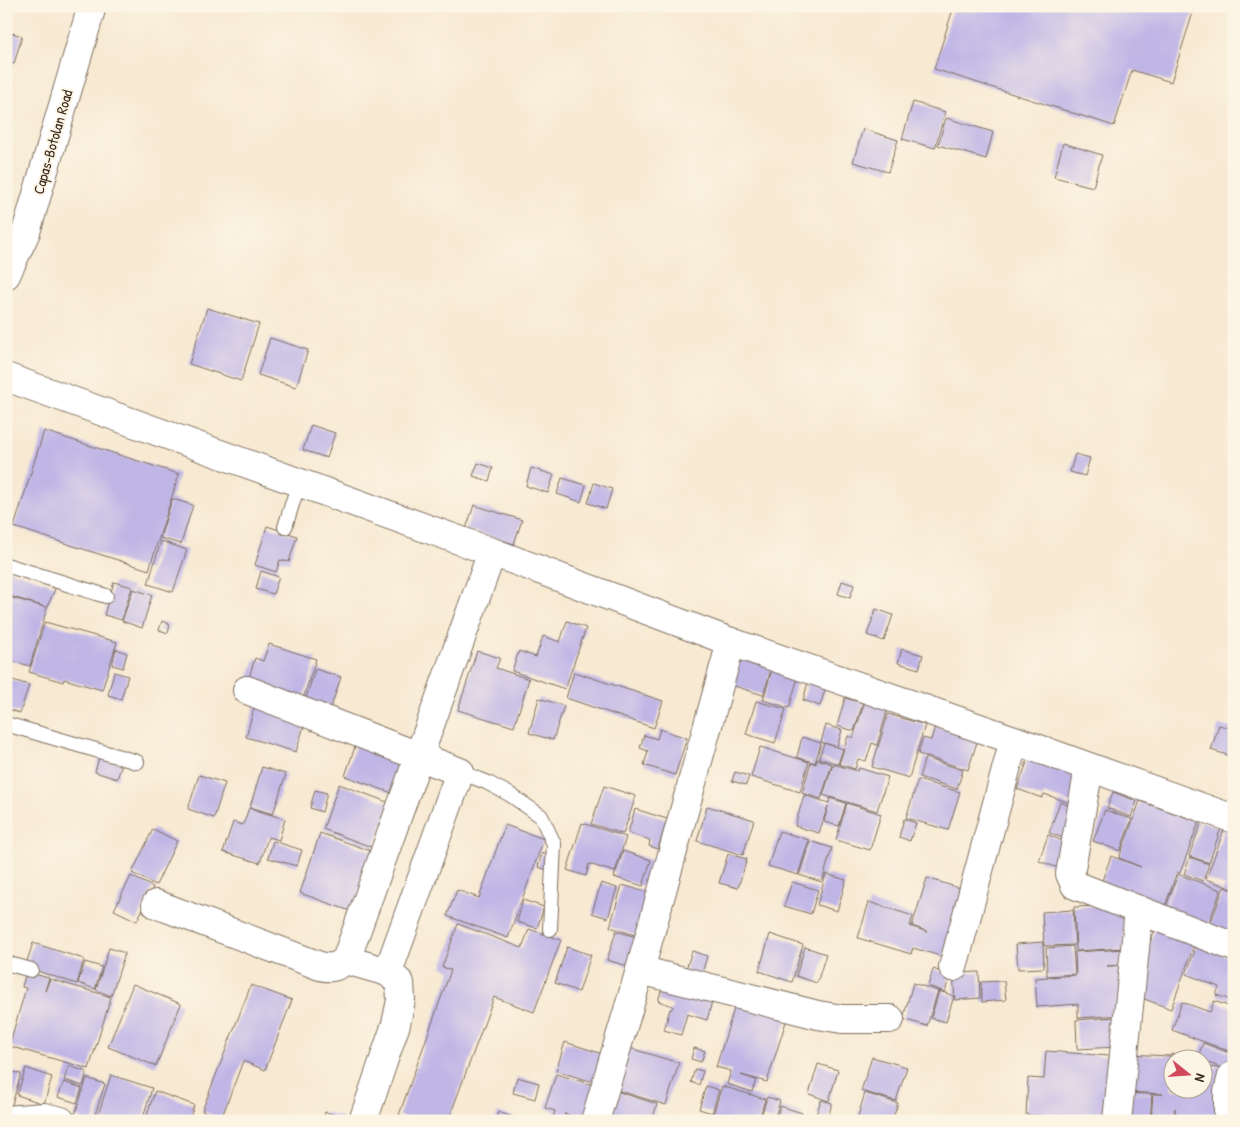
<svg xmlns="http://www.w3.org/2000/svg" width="1240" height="1127" viewBox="0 0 1240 1127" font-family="'Patrick Hand',sans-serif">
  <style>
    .building { fill: #c0b6e6 }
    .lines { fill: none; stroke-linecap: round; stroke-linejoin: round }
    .lane-casing { stroke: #7d6d5d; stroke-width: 16 }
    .street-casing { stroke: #7d6d5d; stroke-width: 30 }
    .primary-casing { stroke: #7d6d5d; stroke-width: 30 }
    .lane { stroke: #fff; stroke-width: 14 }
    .street { stroke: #fff; stroke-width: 28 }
    .primary { stroke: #fff; stroke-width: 28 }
    .labels { text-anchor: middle; stroke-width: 4; stroke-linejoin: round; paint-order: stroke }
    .street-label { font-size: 15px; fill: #3b2a1e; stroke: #fcf5e5 }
  </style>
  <rect width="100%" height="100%" fill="#fcf5e5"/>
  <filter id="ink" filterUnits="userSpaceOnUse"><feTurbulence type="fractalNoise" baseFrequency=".02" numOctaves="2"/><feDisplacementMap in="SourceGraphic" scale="10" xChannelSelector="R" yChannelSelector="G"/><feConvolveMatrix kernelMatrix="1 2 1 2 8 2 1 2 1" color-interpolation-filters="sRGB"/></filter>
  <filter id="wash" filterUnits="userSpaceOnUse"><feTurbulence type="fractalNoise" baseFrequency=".0096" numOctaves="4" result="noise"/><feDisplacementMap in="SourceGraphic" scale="20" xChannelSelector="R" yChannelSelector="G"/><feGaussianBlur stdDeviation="1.12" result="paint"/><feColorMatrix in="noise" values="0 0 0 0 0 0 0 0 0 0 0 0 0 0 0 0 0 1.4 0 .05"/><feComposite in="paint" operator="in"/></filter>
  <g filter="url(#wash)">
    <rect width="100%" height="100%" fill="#f7e9d2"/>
    <g id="blocks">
      <g class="building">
        <polygon points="954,6 1195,6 1171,82 1132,70 1114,126 934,69"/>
        <polygon points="12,33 22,36 14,64 6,62 6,52"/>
        <polygon points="913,102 945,112 935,148 902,139"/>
        <polygon points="946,118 993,132 986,159 938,145"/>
        <polygon points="863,129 898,140 888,172 853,162"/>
        <polygon points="1063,143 1102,155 1093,187 1054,177"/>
        <polygon points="207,308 259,324 241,381 189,364"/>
        <polygon points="270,338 308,350 296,387 258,375"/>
        <polygon points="311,425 335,433 327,458 303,450"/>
        <polygon points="44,431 179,474 149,570 14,527"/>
        <polygon points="1075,454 1090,458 1085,476 1070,472"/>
        <polygon points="478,463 493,468 489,481 473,476"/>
        <polygon points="531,468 554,475 548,493 526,486"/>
        <polygon points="562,478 586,485 581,502 557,494"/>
        <polygon points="594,483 612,489 606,509 588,503"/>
        <polygon points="172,499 193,505 181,544 160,538"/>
        <polygon points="474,505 522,520 514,544 466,529"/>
        <polygon points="267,526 297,536 289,562 280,560 276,572 255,565"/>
        <polygon points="161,541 187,550 173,592 148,584"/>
        <polygon points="6,569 56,586 47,608 30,666 6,659 6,596 45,607 6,595"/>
        <polygon points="261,571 279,577 273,594 256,589"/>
        <polygon points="842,581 854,585 850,598 838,594"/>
        <polygon points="114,582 132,587 122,620 104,615"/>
        <polygon points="133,589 152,595 142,628 122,621"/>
        <polygon points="876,609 893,615 884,641 867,635"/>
        <polygon points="162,621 170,624 168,633 159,630"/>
        <polygon points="567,621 586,628 565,689 512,671 519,651 536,657 543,636 560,642"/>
        <polygon points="45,622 117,642 102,690 64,679 63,682 29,672"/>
        <polygon points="269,644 316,659 302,702 247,684 255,658 263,661"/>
        <polygon points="116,649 127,653 123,668 112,665"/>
        <polygon points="902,649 923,655 919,669 898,663"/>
        <polygon points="477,651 500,658 496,668 529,679 514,727 458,710"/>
        <polygon points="740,657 772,667 763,695 731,685"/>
        <polygon points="773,666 799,674 789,708 763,700"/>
        <polygon points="315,669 341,677 329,713 304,705"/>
        <polygon points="114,672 128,676 121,699 108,695"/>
        <polygon points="574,672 663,701 654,728 566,698"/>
        <polygon points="6,678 29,685 20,713 6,709"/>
        <polygon points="809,679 827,684 820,706 803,700"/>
        <polygon points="539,698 564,706 553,740 529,733"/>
        <polygon points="845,698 863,703 854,731 837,726"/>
        <polygon points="256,701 307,716 296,752 246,737"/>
        <polygon points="756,701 786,709 775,743 746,734"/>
        <polygon points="865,701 888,708 877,745 872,743 866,761 858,759 855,769 839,764 848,736 853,738"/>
        <polygon points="888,714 925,725 909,778 872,767"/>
        <polygon points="826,725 842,730 837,747 821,742"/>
        <polygon points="1219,725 1234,729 1234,757 1211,750"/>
        <polygon points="935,726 978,739 968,770 918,754 923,738 931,740"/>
        <polygon points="660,729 687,738 675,775 644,765 648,751 640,748 644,735 657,739"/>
        <polygon points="802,737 821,743 815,763 797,757"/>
        <polygon points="358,738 406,755 392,793 345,776"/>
        <polygon points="824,743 843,749 838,764 819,758"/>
        <polygon points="760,747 809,762 800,792 751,777"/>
        <polygon points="99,757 122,764 117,779 95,772"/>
        <polygon points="1029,757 1086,777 1076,805 1044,794 1042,798 1017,789"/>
        <polygon points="925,758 963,770 957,789 919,777"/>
        <polygon points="817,759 832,764 821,799 802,793 811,762 816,764"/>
        <polygon points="833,764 858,771 859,768 888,777 877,811 823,795"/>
        <polygon points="262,767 286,774 273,814 250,807"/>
        <polygon points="735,772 749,776 746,785 732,781"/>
        <polygon points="199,775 225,783 214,818 188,809"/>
        <polygon points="918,780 960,792 948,830 906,818"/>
        <polygon points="339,784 390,803 374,848 323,829"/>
        <polygon points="604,786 636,796 623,834 591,824"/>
        <polygon points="315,790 327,793 322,812 310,808"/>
        <polygon points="1113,792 1137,801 1131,817 1107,808"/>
        <polygon points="804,795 829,803 830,798 846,803 839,826 824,822 828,806 819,833 795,826"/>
        <polygon points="1140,801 1199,822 1180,873 1177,872 1162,915 1098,892 1111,856 1141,867 1119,858"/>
        <polygon points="1060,802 1080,810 1069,840 1049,833"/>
        <polygon points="847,803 881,814 870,850 836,840"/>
        <polygon points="707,806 754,820 743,855 697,841"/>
        <polygon points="249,808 285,819 279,840 268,837 260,863 223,852 233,822 243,825"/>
        <polygon points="635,809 667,819 658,849 649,846 650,840 628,833"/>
        <polygon points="1105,810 1132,819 1120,851 1093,841"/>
        <polygon points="904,819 916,823 910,841 899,837"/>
        <polygon points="1202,821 1221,828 1209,863 1189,856"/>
        <polygon points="582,823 626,837 615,872 589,864 586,876 567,870"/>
        <polygon points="505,825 544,839 508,938 447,916 457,890 479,898"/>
        <polygon points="153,829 177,841 156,885 132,873"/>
        <polygon points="1224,830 1234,833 1233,889 1206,879"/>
        <polygon points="779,831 809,840 798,875 768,866"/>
        <polygon points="320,833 374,852 353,912 300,893"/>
        <polygon points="1048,835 1074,845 1064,870 1039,861"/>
        <polygon points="273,841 302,850 297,866 268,858"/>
        <polygon points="810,841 832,848 822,882 799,875"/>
        <polygon points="623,851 651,860 643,886 614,877"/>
        <polygon points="542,853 552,856 547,870 538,867"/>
        <polygon points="728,854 747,859 738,888 719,883"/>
        <polygon points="1190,857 1209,864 1203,881 1184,874"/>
        <polygon points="826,874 846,880 837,911 817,905"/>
        <polygon points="1178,874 1221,890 1205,933 1162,918"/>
        <polygon points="131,876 153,887 137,921 114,910"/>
        <polygon points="927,878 972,892 944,957 913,948 911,954 858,938 869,902 913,916 910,926 928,932 912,926"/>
        <polygon points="792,882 818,890 811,914 784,906"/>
        <polygon points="601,883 617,888 608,918 592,913"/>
        <polygon points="622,885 657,895 644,938 610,927"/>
        <polygon points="1224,887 1234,891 1234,945 1206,935"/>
        <polygon points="523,900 544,907 537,928 517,922"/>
        <polygon points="1123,905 1125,948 1076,951 1074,907"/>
        <polygon points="1073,910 1075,945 1044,946 1042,912"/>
        <polygon points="458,924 522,948 529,929 561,940 534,1012 494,997 448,1121 415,1121 399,1115 451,970 442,967"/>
        <polygon points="1156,926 1196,940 1171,1009 1131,994"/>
        <polygon points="616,931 643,939 634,968 607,960"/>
        <polygon points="770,934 803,945 792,982 759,971"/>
        <polygon points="1043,942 1044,968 1018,969 1016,944"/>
        <polygon points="1198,942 1234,960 1234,1001 1216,995 1219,987 1186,974"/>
        <polygon points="33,943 84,959 77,984 25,967"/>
        <polygon points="1073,946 1075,974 1047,976 1046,948"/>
        <polygon points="567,947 591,955 579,992 555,983"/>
        <polygon points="805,947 826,954 817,983 796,976"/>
        <polygon points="109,948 125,953 111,996 96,990"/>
        <polygon points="1125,949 1126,965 1107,966 1125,965 1122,1015 1078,1018 1078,1004 1037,1007 1035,978 1076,975 1075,952"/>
        <polygon points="692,951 707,956 701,977 685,972"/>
        <polygon points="85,962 102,967 95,989 78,983"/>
        <polygon points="933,969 950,975 945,992 928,986"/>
        <polygon points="26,972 49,978 45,991 50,979 111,997 89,1069 9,1046 26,988 22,987"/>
        <polygon points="979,972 980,998 955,1000 953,973"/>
        <polygon points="1004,981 1006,1000 982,1002 981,982"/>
        <polygon points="913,983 938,991 927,1026 903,1019"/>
        <polygon points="133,984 181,1004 156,1066 108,1047"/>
        <polygon points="251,985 292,1000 265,1070 243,1061 221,1119 202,1111"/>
        <polygon points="663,985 714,994 707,1020 687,1014 681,1035 664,1030 670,1009 671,1010 673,1006 658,1001"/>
        <polygon points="939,991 954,996 946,1022 931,1018"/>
        <polygon points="737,999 788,1015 767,1082 741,1075 756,1080 752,1092 727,1084 731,1071 716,1067"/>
        <polygon points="1214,1001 1234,1008 1234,1053 1172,1030 1182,1002 1210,1012"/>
        <polygon points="1116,1017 1118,1047 1077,1049 1076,1020"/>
        <polygon points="565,1042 606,1055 597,1083 556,1071"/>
        <polygon points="1203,1043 1233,1054 1228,1070 1197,1059"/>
        <polygon points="623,1046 679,1063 666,1105 610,1088"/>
        <polygon points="694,1048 705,1051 701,1062 691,1059"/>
        <polygon points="1046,1051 1122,1057 1110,1121 1045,1121 1045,1117 1054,1117 1026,1115 1028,1078 1044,1079"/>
        <polygon points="1125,1054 1171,1056 1171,1054 1197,1056 1197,1060 1172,1060 1172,1090 1202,1090 1202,1067 1222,1068 1219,1121 1175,1121 1175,1108 1174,1121 1151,1121 1153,1094 1163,1094 1123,1092"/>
        <polygon points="872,1057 907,1067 896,1101 861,1091"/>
        <polygon points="818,1064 838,1070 829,1101 809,1094"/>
        <polygon points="69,1066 87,1072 83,1086 64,1080"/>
        <polygon points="26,1068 52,1077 44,1104 17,1095"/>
        <polygon points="695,1069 703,1071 699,1085 691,1082"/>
        <polygon points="6,1070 21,1074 10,1111 6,1109"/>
        <polygon points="556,1074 597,1086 586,1120 564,1114 582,1121 552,1121 555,1111 545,1108"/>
        <polygon points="111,1075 152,1088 142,1121 96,1121"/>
        <polygon points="517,1077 539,1083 535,1099 513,1093"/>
        <polygon points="87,1078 105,1084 93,1121 86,1121 74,1117"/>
        <polygon points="64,1082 82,1088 77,1103 58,1097"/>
        <polygon points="706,1086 719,1090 712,1113 699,1109"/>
        <polygon points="722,1086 765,1099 759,1121 711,1121"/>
        <polygon points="613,1090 657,1104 652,1121 610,1121 604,1119"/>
        <polygon points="155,1091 194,1105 189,1121 145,1121"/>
        <polygon points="865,1093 898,1103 892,1121 862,1121 857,1119"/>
        <polygon points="1121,1093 1152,1094 1150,1121 1120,1121"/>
        <polygon points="767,1097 780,1101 774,1120 761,1117"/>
        <polygon points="821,1100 832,1103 828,1118 816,1115"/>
        <polygon points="780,1106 802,1113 800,1121 776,1121"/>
        <polygon points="325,1112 342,1117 341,1121 323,1121"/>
        <polygon points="498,1112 519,1119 518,1121 495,1121"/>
      </g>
    </g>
  </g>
  <g filter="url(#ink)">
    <use href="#blocks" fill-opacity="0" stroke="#7d6d5d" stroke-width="1"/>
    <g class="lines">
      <defs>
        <g id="lane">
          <polyline points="285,527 299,482"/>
          <polyline points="6,565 106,596"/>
          <polyline points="6,724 137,762"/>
          <polyline points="460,772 486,782 509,794 541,816 554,844 550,929"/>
          <polyline points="6,963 31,970"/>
        </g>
        <g id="street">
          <polyline points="6,377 492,552 731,642 1014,740 1234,819"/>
          <polyline points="247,690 460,772 388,972 346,960"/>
          <polyline points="1089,768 1070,874 1075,885 1234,947"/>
          <path d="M156 904 320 966C331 969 337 967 346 960L492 552"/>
          <polyline points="953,967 1014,740"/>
          <polyline points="640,970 818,1015 842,1019 890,1019"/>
          <polyline points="6,1120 44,1117 61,1121"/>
          <polyline points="363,1121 396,1024 401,1000 400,983 388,972"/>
          <polyline points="595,1121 640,970 731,642"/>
          <polyline points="1117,1121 1139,910"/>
          <polyline points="1228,1121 1228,1092 1232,1076 1234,1076"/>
        </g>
        <polyline id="primary" points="6,275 26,232 92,6"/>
      </defs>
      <use href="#lane" class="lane-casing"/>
      <use href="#street" class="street-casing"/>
      <use href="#primary" class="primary-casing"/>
      <use href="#lane" class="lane"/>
      <use href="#street" class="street"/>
      <use href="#primary" class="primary"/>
    </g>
  </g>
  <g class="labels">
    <g class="street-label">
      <text transform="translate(53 142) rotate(-74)" y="5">Capas-Botolan Road</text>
    </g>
  </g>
  <rect width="1240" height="1127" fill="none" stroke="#fcf5e5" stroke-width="25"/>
  <g transform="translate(1188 1074) rotate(107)"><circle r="24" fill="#fcf5e5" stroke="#afa495"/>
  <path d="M0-4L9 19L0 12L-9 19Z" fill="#d1495b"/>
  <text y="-8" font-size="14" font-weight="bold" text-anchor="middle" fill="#3b2a1e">N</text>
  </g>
</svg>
